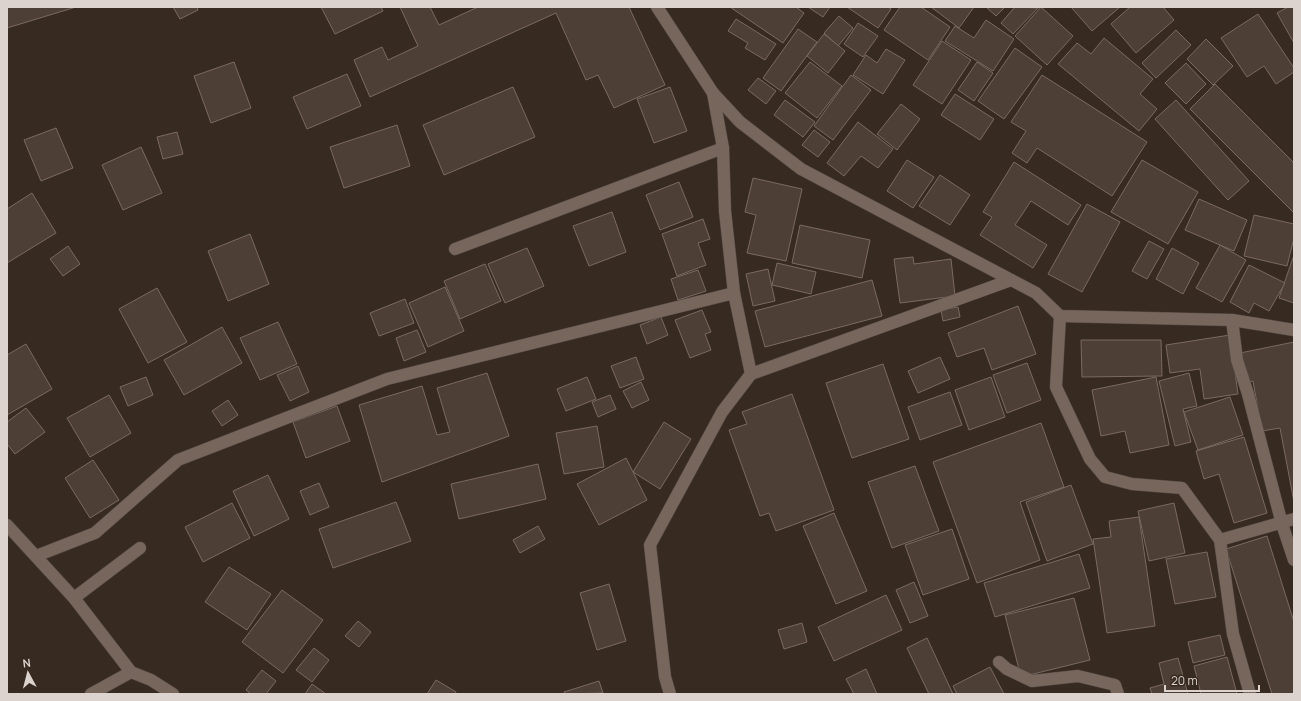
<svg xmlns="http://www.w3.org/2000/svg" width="1301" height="701" viewBox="0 0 1301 701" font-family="Manrope,sans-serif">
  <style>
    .building { fill: #4d3f36; stroke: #7a6a61 }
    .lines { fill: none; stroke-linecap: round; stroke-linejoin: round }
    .minor-casing { stroke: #534841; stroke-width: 13 }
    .minor { stroke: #76665c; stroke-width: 12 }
  </style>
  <rect width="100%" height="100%" fill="#372a21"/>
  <g class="building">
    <polygon points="7,7 76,7 7,28"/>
    <polygon points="173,7 197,7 198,10 180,19"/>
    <polygon points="321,7 381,7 383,11 335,34"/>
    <polygon points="400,7 430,7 439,25 478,7 629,7 665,85 614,108 598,75 586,80 556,13 370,97 354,60 382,47 388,60 418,46"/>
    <polygon points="730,7 796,7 804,13 783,43"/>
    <polygon points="808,7 830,7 823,17"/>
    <polygon points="847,7 888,7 891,9 878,28"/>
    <polygon points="900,7 921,7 950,27 928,60 884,30"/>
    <polygon points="931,7 974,7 959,28"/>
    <polygon points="986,7 1005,7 996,16"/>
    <polygon points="1015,7 1038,8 1013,34 1001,23"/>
    <polygon points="1041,7 1073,36 1047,65 1015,36"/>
    <polygon points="1071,7 1120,7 1092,31"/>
    <polygon points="1130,7 1163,7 1174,20 1136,53 1111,24"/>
    <polygon points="1288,7 1294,7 1294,43 1277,13"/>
    <polygon points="1258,14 1294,68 1294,72 1276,84 1264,66 1247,77 1221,38"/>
    <polygon points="839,16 853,28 838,46 824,33"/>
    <polygon points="736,19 776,44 765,60 745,48 748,43 728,31"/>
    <polygon points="986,20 1014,39 993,71 945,41 955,26 974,38"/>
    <polygon points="858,23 878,36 863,57 844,44"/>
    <polygon points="798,29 817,42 781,91 763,78"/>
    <polygon points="1176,30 1191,45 1156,78 1142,63"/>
    <polygon points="824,34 845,51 828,73 807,56"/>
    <polygon points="1104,38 1153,79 1140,94 1157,109 1139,131 1058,64 1077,43 1091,54"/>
    <polygon points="1206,39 1233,66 1213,85 1187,59"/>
    <polygon points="942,41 971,60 942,104 913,85"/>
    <polygon points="1015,48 1042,67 1004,119 978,101"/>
    <polygon points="886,49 905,60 883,94 853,75 866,55 877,63"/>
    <polygon points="234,62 251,108 211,123 194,76"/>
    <polygon points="810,62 842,86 817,118 785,93"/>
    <polygon points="977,62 993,73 974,101 958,90"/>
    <polygon points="1186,63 1206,84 1186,104 1165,83"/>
    <polygon points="347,74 361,106 307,129 293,97"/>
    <polygon points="851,75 871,90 833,140 814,126"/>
    <polygon points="1042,75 1147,142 1112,196 1037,148 1027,163 1012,153 1026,131 1011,122"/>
    <polygon points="758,78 776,91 766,104 748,90"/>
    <polygon points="1215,84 1294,163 1294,213 1190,109"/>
    <polygon points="513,87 535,137 444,175 423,125"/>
    <polygon points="670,87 687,131 654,143 637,99"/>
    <polygon points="955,94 994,119 980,140 941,115"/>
    <polygon points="785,100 815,122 803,137 774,115"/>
    <polygon points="1176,100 1249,181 1228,200 1155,119"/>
    <polygon points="901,104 920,119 897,150 877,134"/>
    <polygon points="858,122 893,149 878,168 861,156 844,176 827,163"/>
    <polygon points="397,125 410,166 344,188 330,147"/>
    <polygon points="56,128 73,168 41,181 24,140"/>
    <polygon points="814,130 830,142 818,157 802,145"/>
    <polygon points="177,132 183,154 163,159 157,137"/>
    <polygon points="141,147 162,193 123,210 102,165"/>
    <polygon points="907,160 934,177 913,208 887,191"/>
    <polygon points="1142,160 1198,192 1168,244 1111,212"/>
    <polygon points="1014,162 1081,205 1068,225 1031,201 1015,225 1047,245 1033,268 980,235 992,217 983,212"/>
    <polygon points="940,175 970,195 950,225 919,206"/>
    <polygon points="753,178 802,189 786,261 747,253 756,215 745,212"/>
    <polygon points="679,182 693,217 660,230 646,195"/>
    <polygon points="32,193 56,233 7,263 7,209"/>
    <polygon points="1199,199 1247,220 1234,251 1185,230"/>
    <polygon points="1087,204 1120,222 1082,292 1048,274"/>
    <polygon points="612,212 626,252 589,266 573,226"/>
    <polygon points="1254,215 1294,224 1294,238 1287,266 1244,256"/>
    <polygon points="703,219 710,239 698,243 706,265 677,276 662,234"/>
    <polygon points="800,225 870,240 862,278 792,263"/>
    <polygon points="250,234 269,284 228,301 208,251"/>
    <polygon points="1149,241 1164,249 1147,279 1132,271"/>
    <polygon points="1220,245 1246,260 1222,302 1196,288"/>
    <polygon points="68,246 80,264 63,276 50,259"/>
    <polygon points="527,248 544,286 505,303 488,264"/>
    <polygon points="1172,248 1199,263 1183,294 1156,279"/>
    <polygon points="1294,255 1294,303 1279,298"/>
    <polygon points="913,257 914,264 951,259 955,296 900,303 894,259"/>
    <polygon points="777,263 816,272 811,294 772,285"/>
    <polygon points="485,264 501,301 460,319 444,281"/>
    <polygon points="1249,265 1285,283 1269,311 1254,303 1249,313 1230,302"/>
    <polygon points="768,269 775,301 753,306 746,274"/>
    <polygon points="698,270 706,291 678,300 671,279"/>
    <polygon points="872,280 882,316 765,347 755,311"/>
    <polygon points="445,287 464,331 428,347 409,303"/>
    <polygon points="157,288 187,342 148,363 119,309"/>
    <polygon points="405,299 414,323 379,336 370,313"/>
    <polygon points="1018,306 1036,354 992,370 984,348 957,357 948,333"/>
    <polygon points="958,307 960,317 943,321 941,310"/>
    <polygon points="702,310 711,332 705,334 711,350 690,358 675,320"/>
    <polygon points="661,317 668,335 647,344 640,325"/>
    <polygon points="278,322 297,364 260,380 240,338"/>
    <polygon points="222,327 242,363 184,395 164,360"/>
    <polygon points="417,330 426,352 404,361 396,338"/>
    <polygon points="1230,335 1238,394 1204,399 1200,369 1170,373 1166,345"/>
    <polygon points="1081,340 1161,340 1162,376 1082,377"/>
    <polygon points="1294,342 1294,502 1280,428 1262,431 1253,381 1245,383 1240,353"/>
    <polygon points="26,344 52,389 7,415 7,355"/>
    <polygon points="636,357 644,379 620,388 611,366"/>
    <polygon points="940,357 950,379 918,393 908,371"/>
    <polygon points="1027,363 1041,400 1007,413 993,375"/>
    <polygon points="883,364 909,439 852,458 826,383"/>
    <polygon points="298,366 309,392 290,401 277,375"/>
    <polygon points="487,373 509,436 382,482 359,405 422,386 437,435 450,432 437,388"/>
    <polygon points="1189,373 1197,406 1183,409 1191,442 1175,446 1159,381"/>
    <polygon points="146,377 153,395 128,406 120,387"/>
    <polygon points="587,377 596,399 566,411 557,389"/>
    <polygon points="991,377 1005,417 969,430 955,390"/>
    <polygon points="1156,377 1169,445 1130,453 1125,431 1101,436 1092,390"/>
    <polygon points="641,382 649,400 632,408 623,391"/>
    <polygon points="950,392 962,425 920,440 908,407"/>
    <polygon points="792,394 834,510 776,531 769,513 760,516 729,430 747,424 742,412"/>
    <polygon points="109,395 131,433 90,457 67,418"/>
    <polygon points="610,395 616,409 598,417 592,402"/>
    <polygon points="1230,397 1243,435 1198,450 1184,412"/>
    <polygon points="228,400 238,415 222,426 212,411"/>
    <polygon points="337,406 350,441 306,458 293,422"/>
    <polygon points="26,408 45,432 15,454 7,444 7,422"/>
    <polygon points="664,422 691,439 660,489 633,472"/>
    <polygon points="1041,423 1064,487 1020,502 1040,560 977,583 933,462"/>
    <polygon points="597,426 604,467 564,474 556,433"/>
    <polygon points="1244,437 1267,513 1234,523 1219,474 1204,479 1196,451"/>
    <polygon points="626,458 647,500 599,525 577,484"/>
    <polygon points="93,460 119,500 90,518 65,478"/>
    <polygon points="538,464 546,499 459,519 451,484"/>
    <polygon points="915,466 939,531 892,548 868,482"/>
    <polygon points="268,475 289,519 254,536 233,491"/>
    <polygon points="319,483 329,507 310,515 300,491"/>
    <polygon points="1071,485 1093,544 1047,561 1026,502"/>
    <polygon points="396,502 411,541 333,568 319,529"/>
    <polygon points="232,503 250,538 203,562 185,527"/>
    <polygon points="1174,503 1185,553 1149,561 1138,511"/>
    <polygon points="834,513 867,591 836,604 803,526"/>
    <polygon points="1139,517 1155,626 1107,633 1093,539 1111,537 1109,521"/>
    <polygon points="538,526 545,539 520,553 513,540"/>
    <polygon points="952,529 969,579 923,595 905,545"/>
    <polygon points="1267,536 1294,622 1294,693 1290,694 1272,694 1226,549"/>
    <polygon points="1207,552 1216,597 1175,604 1166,559"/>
    <polygon points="1079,554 1090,588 995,617 984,583"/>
    <polygon points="229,567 271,594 247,630 205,602"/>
    <polygon points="914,582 928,616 910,623 896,590"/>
    <polygon points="609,584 626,641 597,650 580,593"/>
    <polygon points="282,590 323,620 283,673 242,642"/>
    <polygon points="886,595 902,630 834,661 818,627"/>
    <polygon points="1074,598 1090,660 1021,677 1005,615"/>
    <polygon points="358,621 371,632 359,647 345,636"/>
    <polygon points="802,623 807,642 784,649 778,630"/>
    <polygon points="1220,635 1225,655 1193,663 1188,642"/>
    <polygon points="927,638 953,694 929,694 907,648"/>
    <polygon points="314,648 329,660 312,682 296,670"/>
    <polygon points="1227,657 1237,694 1201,694 1194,666"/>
    <polygon points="1178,658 1188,694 1152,694 1150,688 1164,684 1159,663"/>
    <polygon points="990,667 1004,694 957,694 953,686"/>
    <polygon points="866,669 877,694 854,694 846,679"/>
    <polygon points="262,670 276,681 266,694 251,694 246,690"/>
    <polygon points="436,680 456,692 455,694 427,694"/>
    <polygon points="599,681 603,693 565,694 564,692"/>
    <polygon points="312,684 326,694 305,694"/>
  </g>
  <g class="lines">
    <defs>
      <g id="minor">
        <polyline points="657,7 713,93 740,122 801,169 1036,293 1060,316 1232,320 1294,330"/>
        <polyline points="713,93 723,148 725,211 734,293 751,374"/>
        <polyline points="455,249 723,148"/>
        <polyline points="1060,316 1056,387 1090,459 1105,477 1132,484 1182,488 1220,540 1233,634 1250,694"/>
        <polyline points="1232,320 1237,360 1248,394 1282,524 1294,560"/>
        <polyline points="7,525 74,598 131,672 151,680 173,694"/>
        <polyline points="1220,540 1294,519"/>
        <polyline points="36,556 95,533 178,460 387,379 734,293"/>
        <polyline points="74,598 140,548"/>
        <polyline points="999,662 1007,669 1032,681 1078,676 1115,685 1118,694"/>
        <polyline points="91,694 131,672"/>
        <polyline points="670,694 665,677 650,545 722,412 751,374 1011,280"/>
      </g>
    </defs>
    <use href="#minor" class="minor-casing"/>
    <use href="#minor" class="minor"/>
  </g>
  <rect width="1301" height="701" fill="none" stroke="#dcd3ce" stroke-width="16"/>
  <g transform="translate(28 673) rotate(353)" stroke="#372a21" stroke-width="3" paint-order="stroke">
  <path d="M0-3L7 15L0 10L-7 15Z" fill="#dcd3ce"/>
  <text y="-6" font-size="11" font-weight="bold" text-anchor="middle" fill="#dcd3ce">N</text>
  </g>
  <path d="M1165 685v6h94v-6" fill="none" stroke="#dcd3ce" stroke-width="2"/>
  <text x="1171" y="685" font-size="12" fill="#dcd3ce" stroke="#372a21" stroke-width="3" paint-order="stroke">20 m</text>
</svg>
